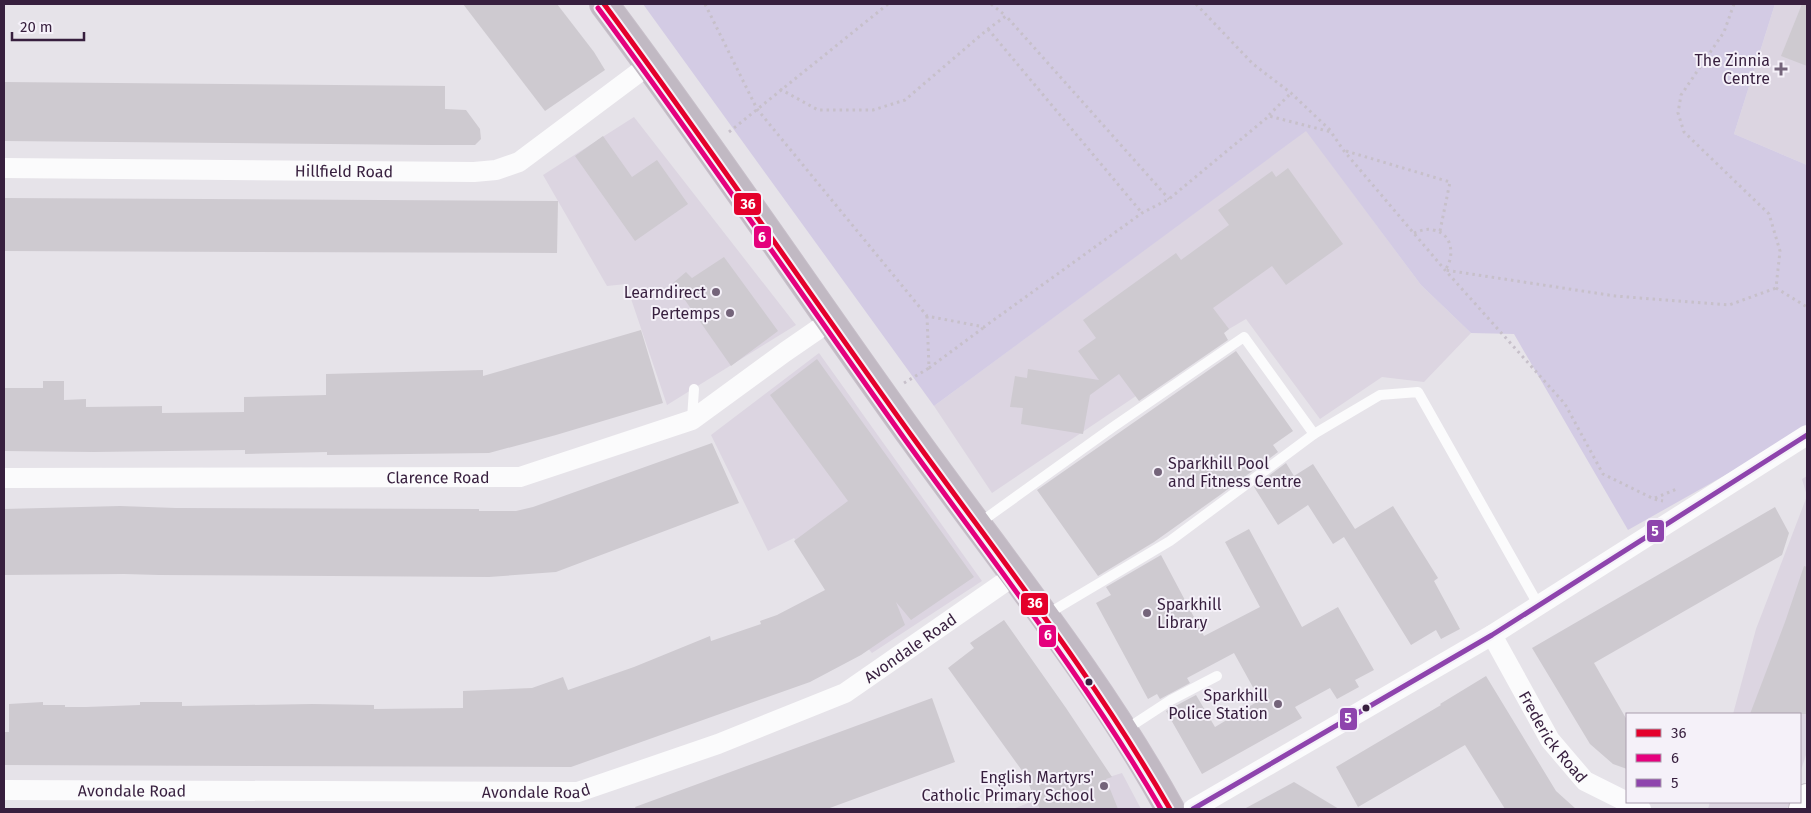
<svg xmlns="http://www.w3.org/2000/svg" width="1811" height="813" viewBox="0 0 1811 813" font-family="'Fira Sans',sans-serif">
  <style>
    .built { fill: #dcd5e1 }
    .green { fill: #d3cbe4 }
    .building { fill: #cecad0 }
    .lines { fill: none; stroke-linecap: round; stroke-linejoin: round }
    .secondary-casing { stroke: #c6bfc9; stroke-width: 30 }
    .highway-casing { stroke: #c7bfc9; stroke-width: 30 }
    .path { stroke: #c7c0ca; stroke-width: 3; stroke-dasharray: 2.5 4; stroke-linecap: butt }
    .lane { stroke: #fbfbfc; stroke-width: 10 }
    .street { stroke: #fbfbfc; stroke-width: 20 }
    .secondary { stroke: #fbfbfc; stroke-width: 28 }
    .highway { stroke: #c1b9c3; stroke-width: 28 }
    .bus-1-casing { stroke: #f5f1f9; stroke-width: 9 }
    .bus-2-casing { stroke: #f5f1f9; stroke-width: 9 }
    .bus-3-casing { stroke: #f5f1f9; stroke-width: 9 }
    .bus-1 { stroke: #e4002b; stroke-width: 5 }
    .bus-2 { stroke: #e5007d; stroke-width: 5 }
    .bus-3 { stroke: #8e44ad; stroke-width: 5 }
    .poi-dot { fill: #74647a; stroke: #f5f1f9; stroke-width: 2 }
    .bus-dot { fill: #371f3e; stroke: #f5f1f9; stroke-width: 2 }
    .labels { text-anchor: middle; stroke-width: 4; stroke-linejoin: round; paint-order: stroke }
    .poi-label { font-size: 16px; fill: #371f3e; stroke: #f5f1f9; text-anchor: end }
    .street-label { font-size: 16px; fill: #371f3e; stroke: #f5f1f9 }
    .line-badge { stroke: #f5f1f9; stroke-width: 2 }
    .badge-label { font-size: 14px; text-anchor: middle; font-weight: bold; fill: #fff }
  </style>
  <rect width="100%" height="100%" fill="#e6e3e9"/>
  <g class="built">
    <polygon points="1775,4 1807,4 1807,165 1734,134"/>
    <polygon points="634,117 796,325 667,405 626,284 607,286 543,175"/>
    <polygon points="1306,130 1421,285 1471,333 1424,382 1382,377 1320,419 1246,319 1229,329 1136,396 992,493 934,406"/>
    <polygon points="819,353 982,581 872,653 849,627 825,586 794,538 768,551 711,435"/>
    <polygon points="1807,476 1807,752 1800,773 1800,714 1733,714 1756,629 1807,496 1802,479"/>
    <polygon points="1122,773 1141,809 1013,809 1036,800"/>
    <polygon points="1710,802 1790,802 1787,809 1708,809"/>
  </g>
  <polygon class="green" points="643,4 1775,4 1734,134 1807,165 1807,429 1628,530 1514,334 1471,333 1421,285 1306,131 934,406"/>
  <g class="building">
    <polygon points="463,4 557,4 594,52 605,70 545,111"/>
    <polygon points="1802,4 1807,4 1807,66 1781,56"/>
    <polygon points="4,82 445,86 445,109 466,110 480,129 481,139 475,145 432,145 4,141"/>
    <polygon points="603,136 632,177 657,160 688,204 635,241 575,156"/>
    <polygon points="1288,168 1343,244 1286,285 1272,266 1213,308 1229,329 1224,333 1228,340 1139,401 1119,374 1090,395 1083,434 1021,424 1023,408 1010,407 1015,376 1027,378 1028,369 1099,380 1078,351 1096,338 1083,320 1176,253 1181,260 1229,225 1218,210 1272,171 1276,177"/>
    <polygon points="4,198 558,201 557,253 4,251"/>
    <polygon points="724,257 778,331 731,366 673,283 686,272 692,278"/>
    <polygon points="641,330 663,403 556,435 489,453 327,455 327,452 245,454 245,450 94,452 4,451 4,388 43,388 43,381 64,381 64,400 86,399 86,407 162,406 162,413 244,412 244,397 326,395 326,374 483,370 483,376"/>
    <polygon points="1236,351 1293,431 1273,445 1278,452 1220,495 1154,542 1098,576 1037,490"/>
    <polygon points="817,359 974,577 911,620 896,602 905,625 861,655 810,682 571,767 4,765 4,732 9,732 9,704 43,702 43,705 65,705 65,707 86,707 140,705 140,702 182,702 182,706 312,704 374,705 374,709 463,708 463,691 532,688 563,677 568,690 634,667 710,636 711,641 761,624 760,621 777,615 825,590 794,541 848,501 770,395"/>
    <polygon points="712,443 739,503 556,572 489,577 159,575 124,574 4,575 4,509 120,506 176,508 479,509 479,511 516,511 533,507"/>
    <polygon points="1286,463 1294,476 1313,464 1355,529 1393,506 1438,578 1434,581 1460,629 1441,639 1436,630 1411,645 1344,537 1333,544 1308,505 1278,525 1254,487"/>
    <polygon points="1775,507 1789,533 1782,555 1594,663 1627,720 1627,769 1613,764 1590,744 1532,648"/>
    <polygon points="1249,529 1302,627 1338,607 1374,670 1355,680 1359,687 1337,699 1330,688 1295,707 1302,718 1202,774 1166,711 1196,695 1215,727 1260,700 1234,653 1187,678 1190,683 1160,699 1157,694 1148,699 1096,603 1111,595 1106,587 1161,555 1204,636 1260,607 1225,542"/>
    <polygon points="1804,566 1807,567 1807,714 1750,714 1785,622"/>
    <polygon points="1004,620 1066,708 1112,777 1106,779 1118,809 1040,809 1023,772 948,668 974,648 970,643"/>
    <polygon points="1486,676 1556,791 1576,809 1505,809 1465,745 1358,807 1336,767 1441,705 1440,704"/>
    <polygon points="932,698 955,762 827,809 636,809 635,807"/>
    <polygon points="1294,782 1339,809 1244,809"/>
  </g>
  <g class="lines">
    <defs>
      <polyline id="secondary" points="1803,809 1807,798"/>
      <path id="highway" d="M604 4C711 146 810 295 914 439 1001 560 1098 678 1170 809"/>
    </defs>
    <use href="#secondary" class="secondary-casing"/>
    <use href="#highway" class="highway-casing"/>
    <g class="path">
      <polyline points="705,4 757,109 927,316 984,327 1142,213 1169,199 1269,116 1331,132 1344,151 1445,270 1565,404 1603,474 1654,499 1663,501"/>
      <polyline points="991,4 1006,16"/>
      <polyline points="1196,4 1253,64 1291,93 1331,131"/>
      <polyline points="1734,4 1724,32 1681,95 1678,113 1684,132 1769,214 1780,251 1776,288 1807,307"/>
      <polyline points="988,29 1142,213"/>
      <polyline points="780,89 818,110 873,110 905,100 988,29 1006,16 1169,199"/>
      <polyline points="1269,115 1291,93"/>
      <polyline points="729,132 888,4"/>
      <polyline points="1346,151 1450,182 1440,231"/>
      <path d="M1414 233C1420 231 1426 228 1433 230 1453 233 1455 257 1445 270L1615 296 1729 305 1776 288"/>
      <polyline points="927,316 929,368 983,328"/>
      <polyline points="904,383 929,368"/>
      <polyline points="1655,498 1679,488"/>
    </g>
    <g class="lane">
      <polyline points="692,419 694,389"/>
      <polyline points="1314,434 1380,395 1418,392 1539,606"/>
      <polyline points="978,524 1113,427 1244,337 1314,434 1170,541 1044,616"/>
      <polyline points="1125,730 1171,700 1217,676"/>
    </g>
    <g class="street">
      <path id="s1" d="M4 168 474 172 496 170 519 162 650 64"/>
      <path id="s2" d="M4 478 520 477 692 420 785 352 830 321"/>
      <path id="s3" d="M1492 635 1550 740 1585 781 1641 809"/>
      <path id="s4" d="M4 790 578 792 718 744 845 693 1015 575"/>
      <polyline points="1193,809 1492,635 1807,435"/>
    </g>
    <use href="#secondary" class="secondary"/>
    <use href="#highway" class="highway"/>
    <defs>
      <path id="bus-1" d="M604 4C710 147 810 295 914 439 1003 562 1094 677 1170 809"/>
      <path id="bus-2" d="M598 8C704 151 803 297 906 441 994 563 1086 680 1161 809"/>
      <polyline id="bus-3" points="1193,809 1492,635 1807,435"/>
    </defs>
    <use href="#bus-1" class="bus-1-casing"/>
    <use href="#bus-2" class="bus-2-casing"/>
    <use href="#bus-3" class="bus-3-casing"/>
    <use href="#bus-1" class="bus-1"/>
    <use href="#bus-2" class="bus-2"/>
    <use href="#bus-3" class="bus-3"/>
  </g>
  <g class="poi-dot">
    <path d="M1778.5 61.5h5v5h5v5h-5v5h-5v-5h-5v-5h5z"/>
    <circle cx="716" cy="292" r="5"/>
    <circle cx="730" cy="313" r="5"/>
    <circle cx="1158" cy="472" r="5"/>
    <circle cx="1147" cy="613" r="5"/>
    <circle cx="1278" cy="704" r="5"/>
    <circle cx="1104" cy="786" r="5"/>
  </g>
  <g class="bus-dot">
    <circle cx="1089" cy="682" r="4.5"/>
    <circle cx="1366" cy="708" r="4.5"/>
  </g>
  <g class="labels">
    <g class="poi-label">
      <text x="1770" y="66">The Zinnia<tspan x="1770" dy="18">Centre</tspan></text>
      <text x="706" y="298">Learndirect</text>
      <text x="720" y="319">Pertemps</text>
      <text x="1168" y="469" text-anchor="start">Sparkhill Pool<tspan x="1168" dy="18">and Fitness Centre</tspan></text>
      <text x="1157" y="610" text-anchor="start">Sparkhill<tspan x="1157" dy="18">Library</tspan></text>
      <text x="1268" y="701">Sparkhill<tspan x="1268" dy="18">Police Station</tspan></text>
      <text x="1094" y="783">English Martyrs'<tspan x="1094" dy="18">Catholic Primary School</tspan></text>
    </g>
    <g class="street-label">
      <text dy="6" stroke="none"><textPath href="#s1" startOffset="340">Hillfield Road</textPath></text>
      <text dy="6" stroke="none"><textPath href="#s2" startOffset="434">Clarence Road</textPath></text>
      <text dy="6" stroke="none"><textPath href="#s4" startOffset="938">Avondale Road</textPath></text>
      <text dy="6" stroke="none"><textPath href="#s3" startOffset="119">Frederick Road</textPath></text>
      <text dy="6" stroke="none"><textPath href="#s4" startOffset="532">Avondale Road</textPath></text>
      <text dy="6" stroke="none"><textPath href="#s4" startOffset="128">Avondale Road</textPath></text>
    </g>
  </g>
  <g class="line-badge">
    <rect x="733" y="192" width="29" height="24" rx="5" fill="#e4002b"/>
    <rect x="753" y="225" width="19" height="24" rx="5" fill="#e5007d"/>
    <rect x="1646" y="519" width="19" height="24" rx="5" fill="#8e44ad"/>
    <rect x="1020" y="592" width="29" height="24" rx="5" fill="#e4002b"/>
    <rect x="1038" y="624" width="19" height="24" rx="5" fill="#e5007d"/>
    <rect x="1339" y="707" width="19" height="24" rx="5" fill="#8e44ad"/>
  </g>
  <g class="badge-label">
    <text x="748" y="209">36</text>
    <text x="762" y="242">6</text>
    <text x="1655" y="536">5</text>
    <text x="1035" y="608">36</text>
    <text x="1048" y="640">6</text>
    <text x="1348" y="723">5</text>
  </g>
  <rect width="1811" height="813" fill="none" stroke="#371f3e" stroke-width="10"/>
  <rect x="1626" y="713" width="175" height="90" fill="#f5f1f9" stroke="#a99dae"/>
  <rect x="1636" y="729" width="25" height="8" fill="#e4002b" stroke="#a99dae"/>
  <text x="1671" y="738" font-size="15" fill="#371f3e">36</text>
  <rect x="1636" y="754" width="25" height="8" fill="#e5007d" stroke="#a99dae"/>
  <text x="1671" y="763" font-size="15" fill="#371f3e">6</text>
  <rect x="1636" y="779" width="25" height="8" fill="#8e44ad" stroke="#a99dae"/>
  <text x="1671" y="788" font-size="15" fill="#371f3e">5</text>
  <path d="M12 32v8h72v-8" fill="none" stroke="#371f3e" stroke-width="2.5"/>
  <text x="20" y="32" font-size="15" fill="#371f3e" stroke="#f5f1f9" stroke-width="4" paint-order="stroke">20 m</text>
</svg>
